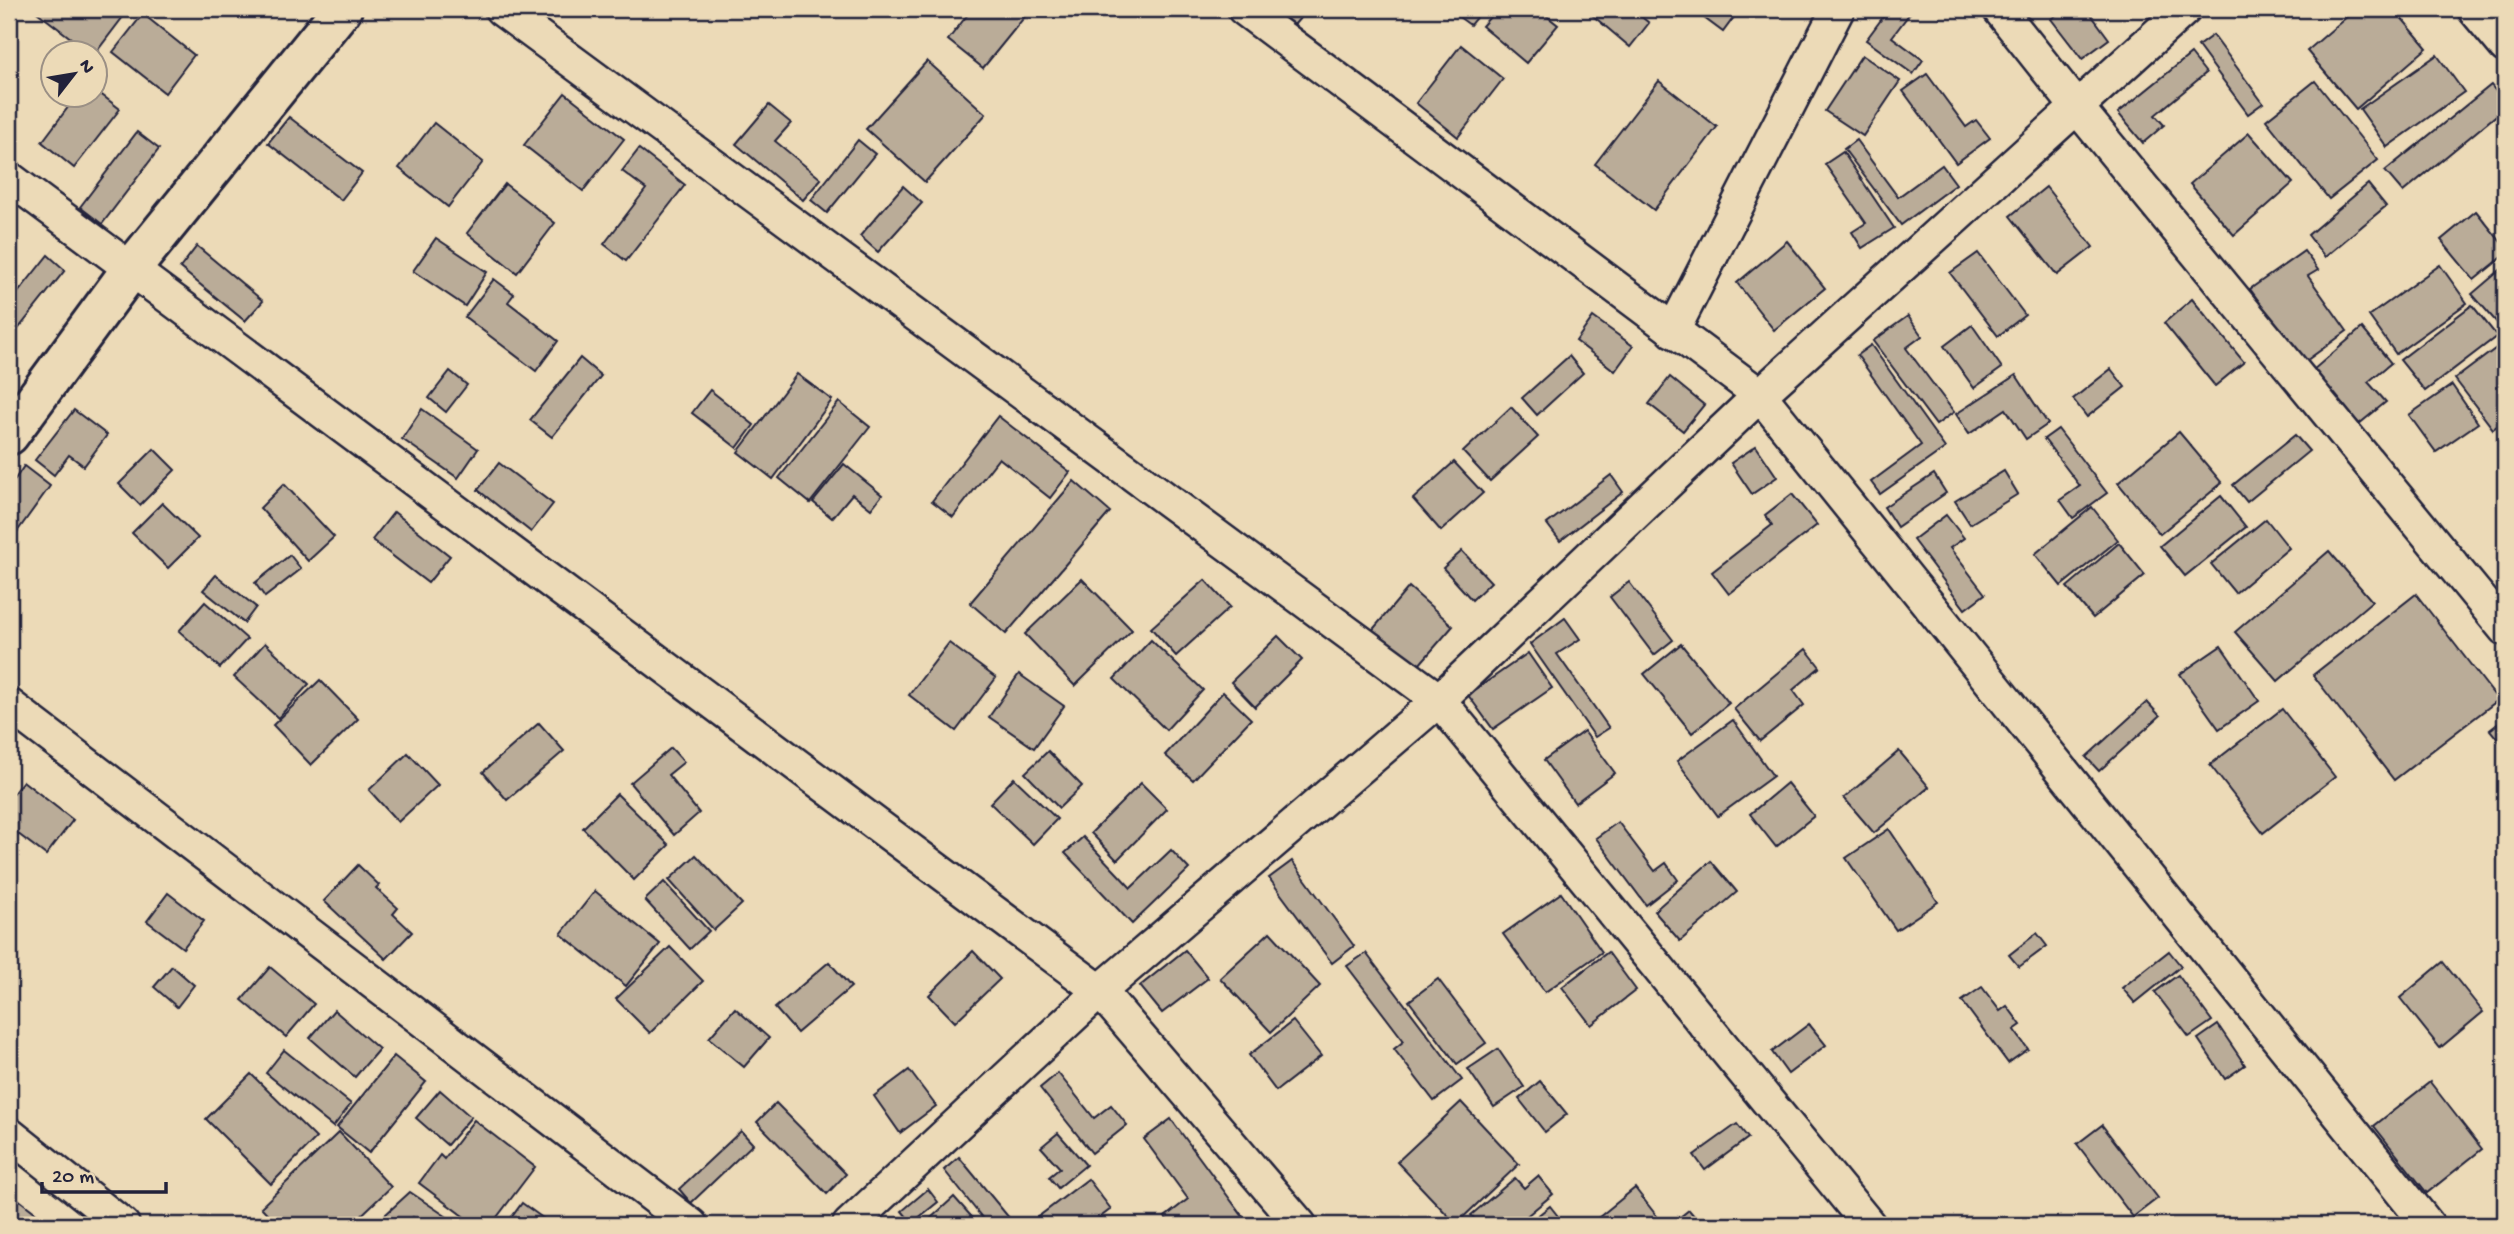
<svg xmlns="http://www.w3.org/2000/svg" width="2514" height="1234" viewBox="0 0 2514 1234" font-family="'Gochi Hand',sans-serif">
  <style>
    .building { fill: #baac98; stroke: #22223b; stroke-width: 2 }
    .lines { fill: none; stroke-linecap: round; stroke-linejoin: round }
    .street-casing { stroke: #22223b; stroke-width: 37 }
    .secondary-casing { stroke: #22223b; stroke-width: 44 }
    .street { stroke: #ecdab7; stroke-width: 32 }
    .secondary { stroke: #ecdab7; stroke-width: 38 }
  </style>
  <rect width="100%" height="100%" fill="#ecdab7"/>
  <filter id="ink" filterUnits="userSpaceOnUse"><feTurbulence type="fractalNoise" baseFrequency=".0143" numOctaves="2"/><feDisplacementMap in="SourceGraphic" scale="14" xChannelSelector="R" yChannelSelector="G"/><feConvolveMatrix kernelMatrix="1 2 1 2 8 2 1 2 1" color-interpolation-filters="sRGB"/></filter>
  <g filter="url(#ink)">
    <g class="building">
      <polygon points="33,9 129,9 94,55 94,52 89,52"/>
      <polygon points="972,9 1031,9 983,68 948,40"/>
      <polygon points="1274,9 1308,9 1294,25"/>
      <polygon points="1448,9 1483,9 1470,25"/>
      <polygon points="1497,9 1538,9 1558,25 1526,63 1482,26"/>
      <polygon points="1598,9 1632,9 1649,23 1630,47 1592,15"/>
      <polygon points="1692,9 1740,9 1723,32"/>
      <polygon points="1889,9 1913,9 1892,37 1923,60 1913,74 1866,40"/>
      <polygon points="2064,9 2087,9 2109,39 2082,59 2051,19"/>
      <polygon points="2356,9 2394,9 2427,48 2356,109 2307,51"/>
      <polygon points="143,14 194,55 165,93 113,52"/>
      <polygon points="2213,35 2263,103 2248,114 2198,46"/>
      <polygon points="1461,45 1503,79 1458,137 1416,103"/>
      <polygon points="2191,54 2206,73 2155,115 2164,125 2143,143 2118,113"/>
      <polygon points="1862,55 1900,81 1863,136 1825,111"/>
      <polygon points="2437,55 2464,92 2387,147 2360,109"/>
      <polygon points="927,61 986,114 925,182 866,129"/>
      <polygon points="1927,74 1966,127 1976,120 1990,138 1956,163 1903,91"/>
      <polygon points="1659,81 1717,127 1654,210 1595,164"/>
      <polygon points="2315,81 2378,160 2329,199 2266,120"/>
      <polygon points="2491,85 2505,103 2505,108 2403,192 2385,171"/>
      <polygon points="94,89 120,109 74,168 42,142 78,94 94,94"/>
      <polygon points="565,93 624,139 583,191 524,145"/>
      <polygon points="769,105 791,123 775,141 821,179 803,200 736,144"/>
      <polygon points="289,117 362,173 341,200 268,143"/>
      <polygon points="434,123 483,162 448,207 399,168"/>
      <polygon points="137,132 159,149 102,224 80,207"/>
      <polygon points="2249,133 2293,183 2234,235 2190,184"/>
      <polygon points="858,140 875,154 827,213 811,200"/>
      <polygon points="1856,140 1898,197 1942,165 1956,184 1901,225 1844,149"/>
      <polygon points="639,149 685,185 626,261 604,244 646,189 622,171"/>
      <polygon points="1843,152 1894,228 1862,248 1852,232 1866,223 1825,164"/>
      <polygon points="505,184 555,223 517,273 467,233"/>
      <polygon points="2368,184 2386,206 2325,257 2308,235"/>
      <polygon points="903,186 922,203 878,252 860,236"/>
      <polygon points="2046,187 2093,247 2057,275 2010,216"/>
      <polygon points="2476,211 2505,247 2505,255 2474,280 2441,240"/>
      <polygon points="436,238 487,272 465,306 413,271"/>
      <polygon points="1787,241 1825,288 1774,330 1737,283"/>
      <polygon points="197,246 263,301 245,321 180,268"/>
      <polygon points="2304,251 2318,270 2308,276 2347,331 2303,363 2250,289"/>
      <polygon points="1978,253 2025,315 1998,336 1950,273"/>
      <polygon points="48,255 65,270 11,338 9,337 9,304"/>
      <polygon points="2440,265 2467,303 2396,354 2369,316"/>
      <polygon points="2505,266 2505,319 2499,325 2472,294"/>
      <polygon points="494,279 514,294 508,302 558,341 536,371 465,317"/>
      <polygon points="2192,299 2244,362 2215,386 2164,323"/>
      <polygon points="2472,305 2497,336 2425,391 2400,360"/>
      <polygon points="1908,316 1922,336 1906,348 1954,412 1936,425 1873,341"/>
      <polygon points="1593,317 1633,346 1615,371 1576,341"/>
      <polygon points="1972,325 2002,368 1974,388 1944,346"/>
      <polygon points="2362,328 2391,363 2368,382 2386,402 2359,424 2313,370"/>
      <polygon points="1871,345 1945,448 1880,494 1871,482 1921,445 1857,355"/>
      <polygon points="2499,346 2505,355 2505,420 2493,429 2455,379"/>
      <polygon points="1569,356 1583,373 1537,415 1522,398"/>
      <polygon points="580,358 601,376 552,437 530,420"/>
      <polygon points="2111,369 2125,387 2087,417 2073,399"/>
      <polygon points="450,371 467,385 446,412 429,398"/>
      <polygon points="797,374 832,400 773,479 738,452"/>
      <polygon points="2016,375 2048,424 2026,439 2006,409 1969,434 1956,414"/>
      <polygon points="1670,377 1704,405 1683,431 1649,404"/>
      <polygon points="2452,385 2478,423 2436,452 2409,415"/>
      <polygon points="710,390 754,425 737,448 692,413"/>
      <polygon points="839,402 870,427 810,503 779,478"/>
      <polygon points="1511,407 1538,437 1490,481 1463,452"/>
      <polygon points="422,409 478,449 458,478 402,439"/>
      <polygon points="74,410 107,435 84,466 69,455 54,475 35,460"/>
      <polygon points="998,416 1070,472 1050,498 999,458 953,517 932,501"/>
      <polygon points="2058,429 2107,493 2073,518 2060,500 2080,486 2044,439"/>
      <polygon points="2179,432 2222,483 2160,534 2118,483"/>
      <polygon points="2295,435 2309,451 2247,502 2233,485"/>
      <polygon points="1756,446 1777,477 1752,494 1731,463"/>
      <polygon points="154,449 175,470 140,505 119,484"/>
      <polygon points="1454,462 1483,493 1441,531 1413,499"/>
      <polygon points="499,463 553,504 531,532 478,490"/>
      <polygon points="844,464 882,495 871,509 852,494 832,518 813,502"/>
      <polygon points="24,466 50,486 9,543 9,488"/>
      <polygon points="2004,471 2018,494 1970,524 1955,501"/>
      <polygon points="1934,474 1946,493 1897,527 1884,507"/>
      <polygon points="1611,475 1623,492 1560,541 1547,524"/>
      <polygon points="1074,481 1110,512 1006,634 970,603"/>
      <polygon points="284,484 334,537 308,561 260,508"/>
      <polygon points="1792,494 1817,525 1729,594 1712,572 1772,525 1765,515"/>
      <polygon points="2221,496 2246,527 2185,576 2160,546"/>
      <polygon points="162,503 198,538 168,568 132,533"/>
      <polygon points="2092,507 2118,540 2061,586 2035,554"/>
      <polygon points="394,512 450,556 428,583 372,540"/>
      <polygon points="1946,515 1964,538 1950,548 1985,594 1965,609 1913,540"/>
      <polygon points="2266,519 2289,548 2235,593 2211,564"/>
      <polygon points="2119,543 2145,575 2093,618 2067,587"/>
      <polygon points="1462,551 1491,582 1472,600 1443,568"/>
      <polygon points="2329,551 2372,601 2278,681 2235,632"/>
      <polygon points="290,555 301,569 265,597 255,583"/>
      <polygon points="216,575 256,607 244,623 203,590"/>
      <polygon points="1082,579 1132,630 1075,686 1025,634"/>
      <polygon points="1205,580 1230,607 1176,656 1151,628"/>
      <polygon points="1629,582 1673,640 1654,655 1610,597"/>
      <polygon points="1409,587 1453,626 1412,673 1369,634"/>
      <polygon points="2416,594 2498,700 2394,780 2313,675"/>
      <polygon points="205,602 247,639 220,668 179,631"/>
      <polygon points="1565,618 1580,639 1557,654 1609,728 1595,737 1530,644"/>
      <polygon points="1278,636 1302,660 1255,707 1231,682"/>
      <polygon points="1151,640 1203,690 1166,730 1114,679"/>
      <polygon points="265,643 309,684 278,718 234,677"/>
      <polygon points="949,643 996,678 956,731 909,695"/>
      <polygon points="1681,644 1729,703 1692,733 1644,674"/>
      <polygon points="2221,646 2259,701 2219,729 2180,674"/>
      <polygon points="1806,649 1820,667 1793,690 1804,705 1760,741 1734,709"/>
      <polygon points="1528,653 1552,688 1493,729 1468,695"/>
      <polygon points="1019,674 1064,706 1034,748 989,717"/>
      <polygon points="320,680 358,719 311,765 273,725"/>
      <polygon points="1223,692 1251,719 1193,780 1165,755"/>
      <polygon points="2147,702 2160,716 2099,771 2086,757"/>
      <polygon points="2282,709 2335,777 2263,833 2210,765"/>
      <polygon points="2505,718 2505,748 2490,730"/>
      <polygon points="1733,720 1773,776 1718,816 1677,761"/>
      <polygon points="539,723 564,751 507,800 483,772"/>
      <polygon points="1584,731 1615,773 1575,803 1544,760"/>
      <polygon points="671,748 684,762 668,775 699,813 674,835 630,783"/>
      <polygon points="1048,751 1082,786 1059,808 1025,773"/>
      <polygon points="1899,751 1929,787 1874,833 1844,798"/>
      <polygon points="408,753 438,785 398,822 369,790"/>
      <polygon points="1014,778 1057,819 1033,844 990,803"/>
      <polygon points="23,781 73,820 46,855 9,827 9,799"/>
      <polygon points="1141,783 1167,809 1117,860 1091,833"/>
      <polygon points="1787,783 1814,816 1776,847 1750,814"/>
      <polygon points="617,794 669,845 634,880 583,828"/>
      <polygon points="1618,822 1655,871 1666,863 1678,880 1646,905 1596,838"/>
      <polygon points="1889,829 1938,902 1896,930 1846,858"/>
      <polygon points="1083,837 1131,888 1171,850 1189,869 1132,924 1065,853"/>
      <polygon points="696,855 742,904 714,930 669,880"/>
      <polygon points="1292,861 1354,946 1332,963 1269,878"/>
      <polygon points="1711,861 1737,892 1680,941 1654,911"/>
      <polygon points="358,865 379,885 376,888 398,908 393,914 412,932 386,959 324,901"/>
      <polygon points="664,882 709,931 690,949 645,900"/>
      <polygon points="595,891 660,944 626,986 561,934"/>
      <polygon points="168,893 204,921 183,948 147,921"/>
      <polygon points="1561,893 1602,952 1545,992 1503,934"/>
      <polygon points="1270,932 1320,986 1271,1032 1220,978"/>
      <polygon points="2037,933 2047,946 2019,967 2009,955"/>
      <polygon points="670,947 703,981 650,1033 616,999"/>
      <polygon points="1185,950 1208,978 1162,1013 1140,986"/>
      <polygon points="973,951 1000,979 955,1022 929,995"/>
      <polygon points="2169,951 2181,966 2135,1003 2122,988"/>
      <polygon points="1608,952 1636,990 1591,1025 1562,987"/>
      <polygon points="1366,953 1462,1080 1434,1101 1394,1049 1404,1041 1347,966"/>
      <polygon points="829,962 851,987 797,1033 775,1008"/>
      <polygon points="2443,962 2483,1012 2440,1048 2400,998"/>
      <polygon points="172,966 194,985 177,1007 154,987"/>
      <polygon points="270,967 314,1004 286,1037 242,1000"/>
      <polygon points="2178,975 2212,1021 2189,1037 2155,992"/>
      <polygon points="1438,979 1486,1043 1457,1064 1409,1001"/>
      <polygon points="1982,987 2000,1011 2007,1006 2021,1025 2014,1030 2028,1049 2008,1063 1962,1001"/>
      <polygon points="735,1008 769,1038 744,1067 709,1038"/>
      <polygon points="334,1010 379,1049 355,1077 310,1038"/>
      <polygon points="1293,1021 1321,1056 1276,1091 1249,1055"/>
      <polygon points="1809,1024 1826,1045 1788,1074 1772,1052"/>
      <polygon points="2218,1025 2245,1065 2225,1079 2198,1039"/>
      <polygon points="1498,1049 1524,1087 1494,1107 1468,1069"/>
      <polygon points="284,1050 351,1104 333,1127 266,1073"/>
      <polygon points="394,1056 426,1082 369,1153 337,1127"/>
      <polygon points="909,1070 936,1106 900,1133 874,1096"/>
      <polygon points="1058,1073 1094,1118 1111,1105 1127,1125 1092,1153 1040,1088"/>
      <polygon points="251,1074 316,1138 271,1184 206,1119"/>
      <polygon points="1540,1081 1567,1114 1545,1132 1519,1099"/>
      <polygon points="2430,1082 2482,1149 2427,1193 2374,1126"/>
      <polygon points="440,1090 471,1117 447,1145 416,1118"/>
      <polygon points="1461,1102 1519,1164 1456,1224 1397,1162"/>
      <polygon points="776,1103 846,1174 827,1194 757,1122"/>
      <polygon points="1171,1119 1249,1225 1171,1225 1165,1217 1188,1199 1144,1139"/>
      <polygon points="474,1120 535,1167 491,1225 475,1225 419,1183 440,1155 444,1159"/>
      <polygon points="1737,1124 1748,1138 1705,1170 1694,1155"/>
      <polygon points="2102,1125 2158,1198 2133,1217 2077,1144"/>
      <polygon points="741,1131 753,1144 691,1203 679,1189"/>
      <polygon points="339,1132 391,1187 351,1225 278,1225 261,1207"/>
      <polygon points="1058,1133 1086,1165 1058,1188 1049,1177 1060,1168 1041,1147"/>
      <polygon points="959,1157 1015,1225 988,1225 944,1170"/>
      <polygon points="1538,1176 1553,1194 1516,1225 1480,1225 1471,1215 1515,1178 1524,1188"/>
      <polygon points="1088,1179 1111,1209 1094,1222 1096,1225 1038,1225 1034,1220"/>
      <polygon points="1635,1188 1659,1219 1651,1225 1596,1225 1593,1222"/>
      <polygon points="928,1189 938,1202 912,1223 902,1211"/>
      <polygon points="9,1192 45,1220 41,1225 9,1225"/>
      <polygon points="410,1192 459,1225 424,1225 413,1217 404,1225 374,1225"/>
      <polygon points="954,1197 978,1224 976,1225 938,1225 931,1218"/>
      <polygon points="522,1203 551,1224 550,1225 506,1225"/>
      <polygon points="1550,1206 1565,1225 1526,1225"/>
      <polygon points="1689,1210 1702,1225 1670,1225"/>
    </g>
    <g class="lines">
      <defs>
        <g id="street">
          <polyline points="501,9 1439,700 1869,1225"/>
          <polyline points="1244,9 1760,395 2428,1225"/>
          <polyline points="1999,9 2076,106 2505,629"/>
          <polyline points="2474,9 2505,46"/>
          <polyline points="9,178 1100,991 1300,1225"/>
          <polyline points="1673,331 1838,9"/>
          <polyline points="9,705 691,1225"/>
          <polyline points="9,1134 123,1225"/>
          <polyline points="849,1225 1100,991 1439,700 1760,395 2185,9"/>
        </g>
        <polyline id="secondary" points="9,435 132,268 342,9"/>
      </defs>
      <use href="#street" class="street-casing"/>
      <use href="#secondary" class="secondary-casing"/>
      <use href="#street" class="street"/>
      <use href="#secondary" class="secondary"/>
    </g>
  </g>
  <rect width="2514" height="1234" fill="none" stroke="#ecdab7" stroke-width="35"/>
  <rect x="18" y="18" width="2479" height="1199" fill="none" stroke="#22223b" stroke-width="2.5" filter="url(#ink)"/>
  <g transform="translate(74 74) rotate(59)"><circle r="33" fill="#ecdab7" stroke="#9b9085" stroke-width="2"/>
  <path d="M0-5L12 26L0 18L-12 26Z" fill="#22223b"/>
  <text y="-10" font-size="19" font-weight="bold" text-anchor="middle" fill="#22223b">N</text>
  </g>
  <path d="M42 1182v10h124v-10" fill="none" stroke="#22223b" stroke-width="3.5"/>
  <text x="52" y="1182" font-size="21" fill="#22223b" stroke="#ecdab7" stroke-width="5" paint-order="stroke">20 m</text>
</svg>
